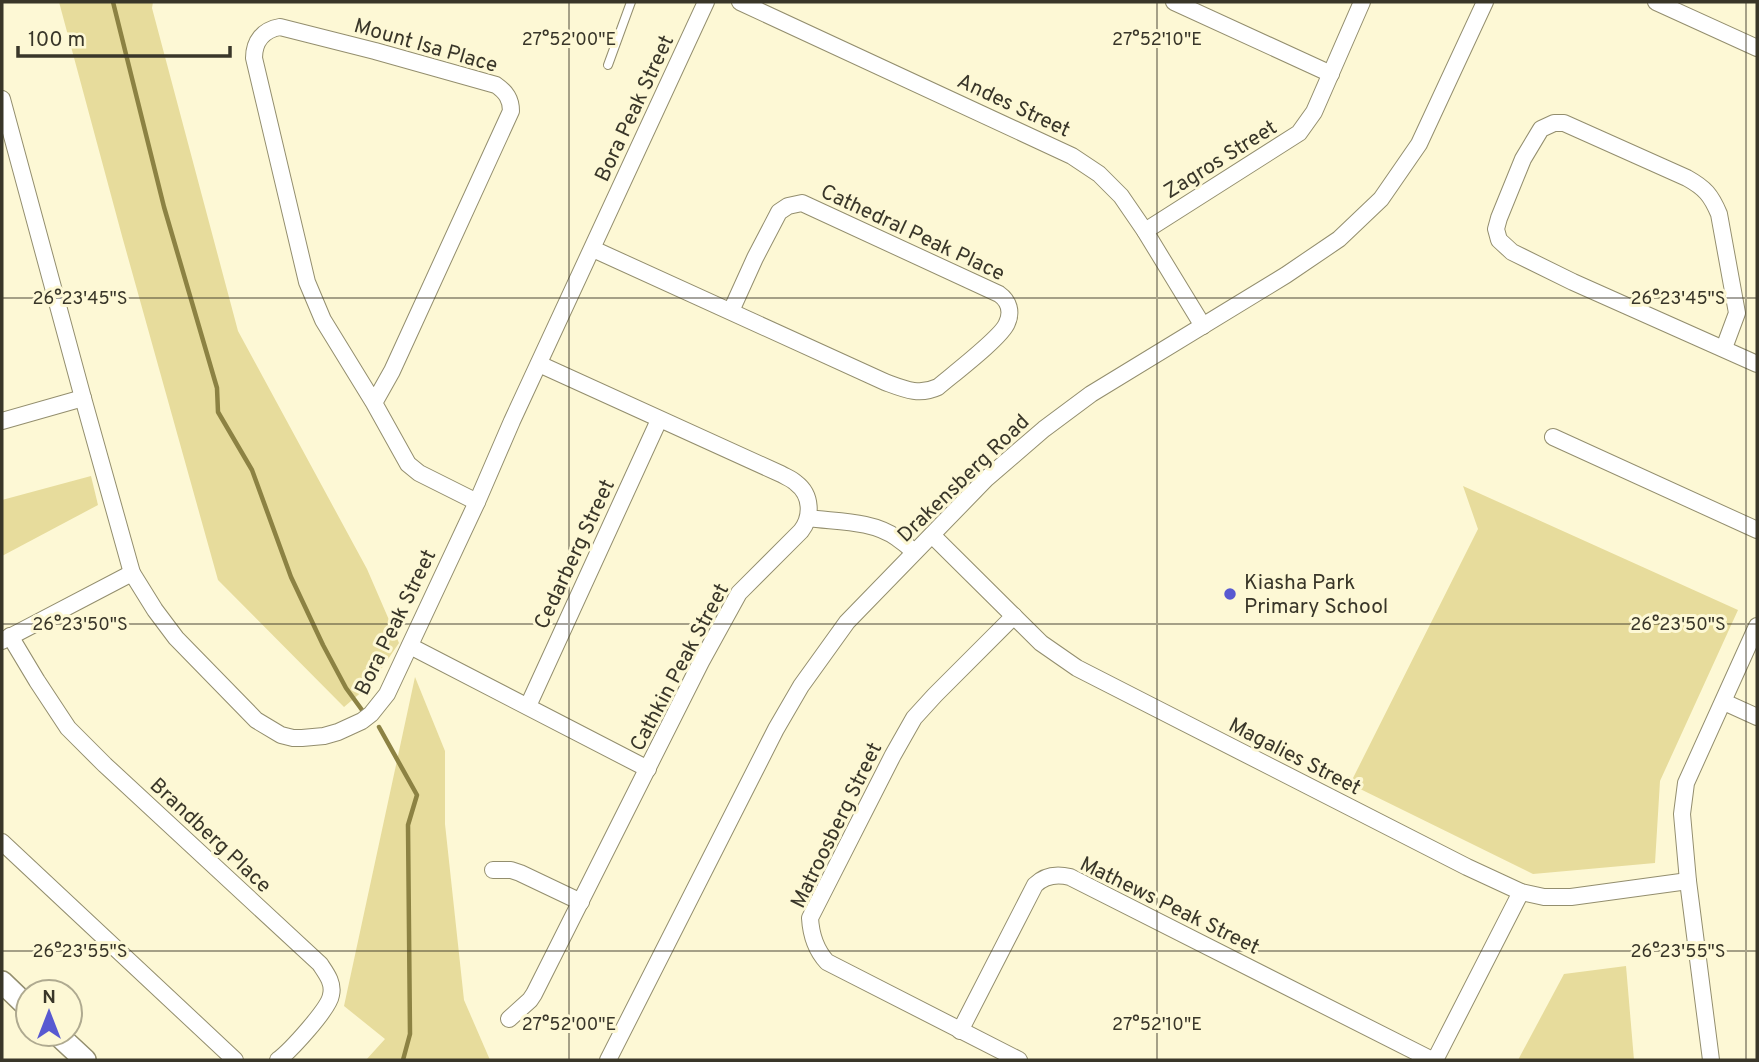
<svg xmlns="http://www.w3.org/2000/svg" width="1759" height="1062" viewBox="0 0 1759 1062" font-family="Overpass,sans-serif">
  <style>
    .green { fill: #e7dc9c }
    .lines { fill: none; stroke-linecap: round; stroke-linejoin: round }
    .stream { stroke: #8c8243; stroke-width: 4.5 }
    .service-casing { stroke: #938e6e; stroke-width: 10 }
    .minor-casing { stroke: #938e6e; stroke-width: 18 }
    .tertiary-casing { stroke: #938e6e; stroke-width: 24 }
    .service { stroke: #fff; stroke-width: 8 }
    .minor { stroke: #fff; stroke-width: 16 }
    .tertiary { stroke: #fff; stroke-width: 21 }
    .ticks { fill: none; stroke: #393629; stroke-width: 2; stroke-opacity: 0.45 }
    .poi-dot { fill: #5859d1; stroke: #fdf8d5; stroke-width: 2.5 }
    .labels { text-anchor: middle; stroke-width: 6; stroke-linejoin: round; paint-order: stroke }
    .street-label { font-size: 21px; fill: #393629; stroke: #fdf8d5 }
    .poi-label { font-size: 21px; fill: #393629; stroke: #fdf8d5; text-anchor: start }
    .ticks-label { font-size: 18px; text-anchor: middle; fill: #393629; stroke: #fdf8d5; stroke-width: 6; stroke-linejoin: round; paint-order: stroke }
  </style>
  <rect width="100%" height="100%" fill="#fdf8d5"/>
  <g class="green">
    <polygon points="59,2 153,2 152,8 238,331 367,569 399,643 371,684 344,707 218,580 122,236"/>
    <polygon points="91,476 98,505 2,556 2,500"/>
    <polygon points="1463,486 1738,610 1660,781 1655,863 1533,874 1350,784 1478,529"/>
    <polygon points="415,677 445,751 445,824 464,1000 490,1060 366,1060 385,1039 344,1006"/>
    <polygon points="1626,966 1634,1060 1518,1060 1564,974"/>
  </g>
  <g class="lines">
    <g class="stream">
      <polyline points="113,2 164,207 217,388 218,412 252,470 291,577 323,645 346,688 362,710"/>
      <polyline points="379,727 417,795 408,825 410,1034 403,1060"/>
    </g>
    <defs>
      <polyline id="service" points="608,65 631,2"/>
      <g id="minor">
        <polyline points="740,2 1072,156 1099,174 1121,196 1145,231 1203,326"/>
        <polyline points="1174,2 1331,74"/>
        <polyline points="1656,2 1757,48"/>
        <polyline points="2,99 83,398 132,573 155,610 176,638 256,720 281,735 293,738 302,738 324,736 338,732 362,721 371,714 387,694 477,502 512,421 706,2"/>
        <polyline points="1145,231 1299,133 1314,112 1362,2"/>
        <path d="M593 249 885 382C904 389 919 396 938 387 952 375 1002 337 1007 323 1012 312 1009 301 999 294L802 203 788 206 779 212 755 258 731 311"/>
        <path d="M1724 348 1737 313 1719 214C1711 195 1705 188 1687 178L1564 123H1554L1541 129 1523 159 1499 218 1496 229 1499 240 1512 252 1573 282 1757 364"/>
        <path d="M374 403 392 371 511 111C511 99 506 92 496 85L375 51 280 27C263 30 254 41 254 58L307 282 323 320 374 403 408 464 419 473 477 502"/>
        <polyline points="2,421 83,398"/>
        <polyline points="1553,437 1757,530"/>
        <path d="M808 518C837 522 872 520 897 538 903 542 909 547 914 552"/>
        <polyline points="932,535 1041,643 1077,668 1467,867 1521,892 1544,897 1571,897 1688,881"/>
        <path d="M1014 616 935 695 914 718 893 755 810 918C811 935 815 949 827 962L1019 1060"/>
        <path d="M10 636 37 681 68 728 105 765 320 964C326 973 334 983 331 995 329 1009 290 1051 278 1060"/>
        <polyline points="2,641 132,573"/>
        <polyline points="410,646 648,769"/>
        <polyline points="1724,702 1757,717"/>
        <polyline points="528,706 659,420"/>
        <polyline points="2,842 235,1060"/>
        <polyline points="493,870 511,870 520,873 581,902"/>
        <path d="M509 1019 530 1000 534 994 701 662 739 593 801 531C812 517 812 495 796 483 792 479 786 477 781 474L539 364"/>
        <path d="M960 1031 1035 885C1045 875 1058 874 1070 877L1432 1060"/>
        <polyline points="608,1060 776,729 801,686 847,622 986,479 1044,429 1091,394 1286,275 1339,239 1381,199 1419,144 1485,2"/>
        <polyline points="1435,1060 1521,892"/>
        <polyline points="1711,1060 1688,881 1682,814 1686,783 1757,626"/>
      </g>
      <g id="tertiary">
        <polyline points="2,982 28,1007"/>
        <polyline points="57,1034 85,1060"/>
      </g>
    </defs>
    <use href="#service" class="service-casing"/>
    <use href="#minor" class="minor-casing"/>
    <use href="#tertiary" class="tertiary-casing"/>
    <use href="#service" class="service"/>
    <use href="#minor" class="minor"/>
    <use href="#tertiary" class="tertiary"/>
  </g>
  <path class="ticks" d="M569 2V1060M1157 2V1060M1746 2V1060M2 298H1757M2 624H1757M2 951H1757"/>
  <circle class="poi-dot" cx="1230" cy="594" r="7"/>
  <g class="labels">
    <g class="street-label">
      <text transform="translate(426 45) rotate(16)" y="7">Mount Isa Place</text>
      <text transform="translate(1014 105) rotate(25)" y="7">Andes Street</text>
      <text transform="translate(634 108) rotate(-65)" y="7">Bora Peak Street</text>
      <text transform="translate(1220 159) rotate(-32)" y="7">Zagros Street</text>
      <text transform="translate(913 232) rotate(25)" y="7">Cathedral Peak Place</text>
      <text transform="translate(963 478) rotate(-44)" y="7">Drakensberg Road</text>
      <text transform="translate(574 554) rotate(-65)" y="7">Cedarberg Street</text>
      <text transform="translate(395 622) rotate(-64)" y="7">Bora Peak Street</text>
      <text transform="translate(679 667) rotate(-62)" y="7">Cathkin Peak Street</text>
      <text transform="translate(1295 756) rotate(27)" y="7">Magalies Street</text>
      <text transform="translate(836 825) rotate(-64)" y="7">Matroosberg Street</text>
      <text transform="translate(211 835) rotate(43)" y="7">Brandberg Place</text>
      <text transform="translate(1170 905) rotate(26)" y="7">Mathews Peak Street</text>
    </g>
    <g class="poi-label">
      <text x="1244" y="589">Kiasha Park<tspan x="1244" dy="24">Primary School</tspan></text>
    </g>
  </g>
  <g class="ticks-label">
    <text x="569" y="45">27°52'00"E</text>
    <text x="1157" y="45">27°52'10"E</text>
    <text x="80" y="304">26°23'45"S</text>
    <text x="1678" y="304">26°23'45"S</text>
    <text x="80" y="630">26°23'50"S</text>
    <text x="1678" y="630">26°23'50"S</text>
    <text x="80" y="957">26°23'55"S</text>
    <text x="1678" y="957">26°23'55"S</text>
    <text x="569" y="1030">27°52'00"E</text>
    <text x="1157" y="1030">27°52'10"E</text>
  </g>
  <rect width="1759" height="1062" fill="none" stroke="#393629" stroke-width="7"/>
  <g transform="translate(49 1013)"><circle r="33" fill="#fdf8d5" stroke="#afaa90" stroke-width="2"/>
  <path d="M0-5L12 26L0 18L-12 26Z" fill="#5859d1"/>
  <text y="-10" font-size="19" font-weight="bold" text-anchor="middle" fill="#393629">N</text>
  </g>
  <path d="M18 46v10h212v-10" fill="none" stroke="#393629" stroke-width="3.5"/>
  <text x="28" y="46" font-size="21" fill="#393629" stroke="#fdf8d5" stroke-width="5" paint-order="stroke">100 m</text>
</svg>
